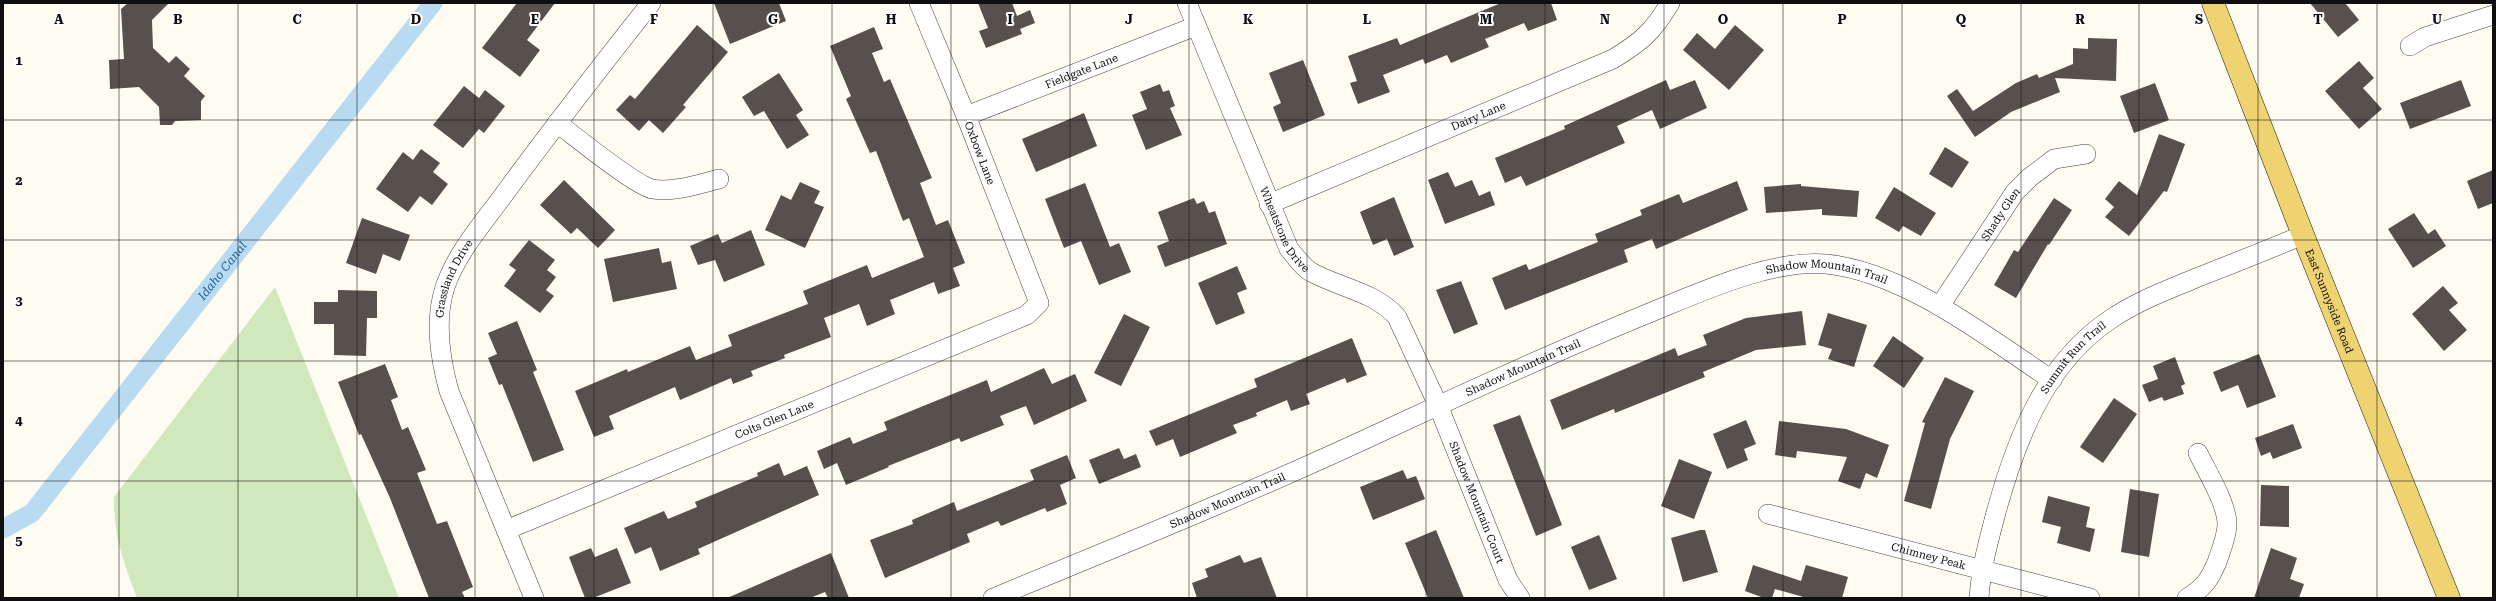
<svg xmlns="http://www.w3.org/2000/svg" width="2496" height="601" viewBox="0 0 2496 601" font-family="'Roboto Serif',serif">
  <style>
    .green { fill: #d1e7bc }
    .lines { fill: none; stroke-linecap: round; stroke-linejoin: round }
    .canal { stroke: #b9dbf2; stroke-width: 19 }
    .building { fill: #57504c }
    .street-casing { stroke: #424242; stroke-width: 20 }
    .primary-casing { stroke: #202020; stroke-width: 23 }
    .street { stroke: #fff; stroke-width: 19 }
    .primary { stroke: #efd370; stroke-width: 22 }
    .grid { fill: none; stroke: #0f0f0f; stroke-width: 1; stroke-opacity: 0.55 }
    .labels { text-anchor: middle; stroke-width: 4; stroke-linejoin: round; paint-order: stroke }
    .street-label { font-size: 11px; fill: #0f0f0f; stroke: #fff }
    .water-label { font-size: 12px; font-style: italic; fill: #1f6199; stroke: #fff }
    .grid-label { font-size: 13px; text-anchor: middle; font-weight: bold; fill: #0f0f0f; stroke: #fff; stroke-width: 4; stroke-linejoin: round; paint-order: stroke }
  </style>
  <rect width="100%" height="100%" fill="#fefcf1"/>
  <path class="green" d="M275 287 399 598H137C124 562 113 536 114 497Z"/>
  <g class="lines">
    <path class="canal" id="s1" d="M3 529 32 513 433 3"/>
  </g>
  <g class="building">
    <polygon points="128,3 169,3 152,20 153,48 169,63 176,56 190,69 184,76 205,96 201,101 201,120 175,121 172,125 160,125 159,107 139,87 110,89 109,60 124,59 121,9"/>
    <polygon points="517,3 555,3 527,40 540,50 520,77 482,48"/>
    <polygon points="714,3 779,3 786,21 730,44"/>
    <polygon points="978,3 1012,3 1017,16 1030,10 1035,23 1020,29 1022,34 986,48 979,31 988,28"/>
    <polygon points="1501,3 1551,3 1557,20 1528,31 1524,23 1485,39 1489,47 1451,63 1447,55 1425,64 1423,59 1383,75 1390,92 1358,104 1350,83 1357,81 1348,56 1397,38 1400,45"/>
    <polygon points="2310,3 2345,3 2359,20 2338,37"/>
    <polygon points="697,25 728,52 683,105 686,107 663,133 649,120 639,131 616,110 630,95 635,99"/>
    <polygon points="1735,25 1764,50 1729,90 1683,50 1697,33 1715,49"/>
    <polygon points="874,27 883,49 872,53 884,82 890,79 932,178 920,183 936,225 948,220 965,263 953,268 960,286 938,294 934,282 890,300 895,314 867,326 859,304 824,318 831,337 784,355 785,358 751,371 753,376 733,384 731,378 680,400 675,387 609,416 614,429 594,437 575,391 627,369 628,372 690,346 696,360 732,346 728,335 808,304 803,291 867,265 872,278 924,257 909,218 903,221 876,151 870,153 846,99 851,96 830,46"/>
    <polygon points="2088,38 2117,39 2116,81 2055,78 2060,92 2011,112 1975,137 1947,96 1957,89 1973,111 2016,83 2037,74 2039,78 2073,64 2073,48 2088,49"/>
    <polygon points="1303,60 1325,115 1283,132 1273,107 1281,103 1269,73"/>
    <polygon points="2359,61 2374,78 2363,88 2382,109 2359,129 2325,91"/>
    <polygon points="779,73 803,110 796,115 809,135 787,149 764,111 754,116 742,97"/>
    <polygon points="1666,80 1670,90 1695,80 1707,108 1660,129 1652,110 1617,126 1625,143 1526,186 1521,176 1505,183 1495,158 1565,129 1564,126"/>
    <polygon points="2461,80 2471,106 2410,129 2400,103"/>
    <polygon points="2155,83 2169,120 2134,133 2120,96"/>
    <polygon points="1160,84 1163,92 1169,90 1175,106 1170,108 1182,135 1146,150 1132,115 1147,109 1140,92"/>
    <polygon points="464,86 479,98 485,90 505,106 484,133 479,129 463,148 433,125"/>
    <polygon points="1084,113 1097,146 1036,172 1022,139"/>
    <polygon points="2159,134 2185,144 2167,192 2164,191 2129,236 2105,217 2114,207 2105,199 2119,181 2137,195"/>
    <polygon points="1945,147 1969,162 1952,188 1929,174"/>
    <polygon points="421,149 440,163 433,172 448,184 432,205 420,196 408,212 376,189 403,152 413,160"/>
    <polygon points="2493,170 2493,203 2478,209 2467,181"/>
    <polygon points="1448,172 1455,187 1472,180 1479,196 1490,191 1495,205 1445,224 1428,180"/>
    <polygon points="564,180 615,230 598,248 577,228 571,234 540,205"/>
    <polygon points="1737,181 1748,210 1656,249 1652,239 1624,250 1628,262 1505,310 1492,278 1526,264 1529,270 1598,242 1595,234 1642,215 1640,210 1679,194 1683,203"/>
    <polygon points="800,182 820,191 814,203 824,207 805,248 765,230 781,195 791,200"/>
    <polygon points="1085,183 1110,247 1119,243 1131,272 1099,285 1081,241 1064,248 1045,199"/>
    <polygon points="1801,184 1801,186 1859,191 1857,217 1822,215 1822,209 1766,213 1764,187"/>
    <polygon points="1894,187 1936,213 1921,236 1903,226 1899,232 1875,218"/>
    <polygon points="1394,197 1414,247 1394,256 1387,239 1373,245 1360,212"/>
    <polygon points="1194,198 1197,204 1204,201 1209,213 1215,211 1227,244 1165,267 1157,246 1169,241 1158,212"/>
    <polygon points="2054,198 2072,210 2049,245 2048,244 2016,298 1994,285 2014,250 2018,252"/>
    <polygon points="2414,213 2428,234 2435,229 2446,246 2413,268 2388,229"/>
    <polygon points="362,218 410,235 400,261 383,254 376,274 346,263"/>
    <polygon points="751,230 765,265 724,282 715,260 698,265 690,246 718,234 722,243"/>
    <polygon points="529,240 555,260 547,270 556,277 546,290 554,296 540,313 504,286 516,270 509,265"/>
    <polygon points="659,248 662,263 671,261 677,289 613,302 604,259"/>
    <polygon points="1237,266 1247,289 1237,293 1245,313 1216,325 1198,283"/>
    <polygon points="1461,281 1478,324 1454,334 1436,290"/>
    <polygon points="2443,286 2458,303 2449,310 2467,330 2444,351 2412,314"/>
    <polygon points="338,290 377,291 377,318 367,318 366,356 334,355 334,324 314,324 314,302 338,302"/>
    <polygon points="1802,311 1806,345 1756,350 1703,372 1705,377 1615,413 1614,409 1562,430 1550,400 1675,348 1678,356 1707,345 1703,335 1746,318"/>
    <polygon points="1828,313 1867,325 1854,367 1828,359 1832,349 1818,345"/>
    <polygon points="1124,314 1150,327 1121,386 1094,373"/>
    <polygon points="517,321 537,370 533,372 564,450 533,462 502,384 499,385 488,358 497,354 488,333"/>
    <polygon points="1893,336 1924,358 1904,388 1873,366"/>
    <polygon points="1352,338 1367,375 1347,383 1345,378 1306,394 1310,404 1291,411 1287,400 1256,413 1257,416 1233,425 1237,433 1180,457 1173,439 1156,446 1149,431 1257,387 1254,379"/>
    <polygon points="2259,354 2276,397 2247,408 2238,385 2221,392 2213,372"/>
    <polygon points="2175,357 2185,384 2181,386 2184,394 2164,401 2162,397 2149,402 2142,385 2158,379 2153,366"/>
    <polygon points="385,364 398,397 391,400 402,430 408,427 426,470 417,473 437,524 447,521 473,587 462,592 465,598 429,598 390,498 361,434 359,435 338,382"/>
    <polygon points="1044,368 1052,384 1075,374 1087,401 1034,425 1026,406 1000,416 1004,425 961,442 959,438 888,466 889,467 846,485 837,463 824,469 817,451 850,437 853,444 887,430 884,422 987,380 991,392"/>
    <polygon points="1945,377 1974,391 1950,439 1931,509 1904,501 1925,423 1922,422"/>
    <polygon points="2114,398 2137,414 2103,463 2080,447"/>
    <polygon points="1520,415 1562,525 1536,536 1493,425"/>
    <polygon points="1746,420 1756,444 1744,449 1748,460 1727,469 1713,434"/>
    <polygon points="1779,421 1846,429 1889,445 1877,478 1866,473 1860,489 1838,481 1847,457 1797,451 1796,458 1775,455"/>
    <polygon points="2293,424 2302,448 2273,459 2270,452 2261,456 2255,438"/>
    <polygon points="1119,448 1124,459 1136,454 1141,467 1099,484 1089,460"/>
    <polygon points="1067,455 1076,478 1060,485 1067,504 1047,512 1045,508 1001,526 998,521 967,534 970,542 885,578 870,540 913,524 912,520 954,502 957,511 1034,480 1030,470"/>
    <polygon points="1679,459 1712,472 1694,519 1661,506"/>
    <polygon points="779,463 784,476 807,466 819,495 698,549 700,554 660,571 651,547 635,554 624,528 664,511 668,519 697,507 695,502 758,476 757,473"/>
    <polygon points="1403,470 1407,479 1416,476 1425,499 1373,520 1360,487"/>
    <polygon points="2261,485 2289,486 2289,527 2260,526"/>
    <polygon points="2130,489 2159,494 2149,557 2121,552"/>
    <polygon points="2048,496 2090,507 2086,527 2095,529 2090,552 2057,543 2061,527 2042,522"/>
    <polygon points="1436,530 1464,598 1428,598 1405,543"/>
    <polygon points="1700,530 1705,530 1718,572 1683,582 1671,538"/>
    <polygon points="1599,535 1617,579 1589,590 1571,547"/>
    <polygon points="591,548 595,557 617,548 631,583 593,598 585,598 569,557"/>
    <polygon points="2271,548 2297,558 2290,579 2304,584 2299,598 2254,598"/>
    <polygon points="831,553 849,598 828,598 825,592 810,598 727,598"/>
    <polygon points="1240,555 1244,563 1261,557 1277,598 1197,598 1192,583 1208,577 1205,569"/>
    <polygon points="1753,565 1801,581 1806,565 1848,577 1842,598 1807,598 1775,589 1772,598 1764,598 1745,591"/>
  </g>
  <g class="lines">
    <defs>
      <g id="street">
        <path id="s2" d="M1187 3 1289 249C1296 257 1304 269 1313 273 1341 288 1375 292 1397 317L1438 405 1508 580 1520 598"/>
        <polyline points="2410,46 2425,37 2493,15"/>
        <path id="s3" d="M966 116 1196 26"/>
        <path d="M557 123C576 137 633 184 652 189 673 193 699 184 719 179"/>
        <path id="s4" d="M1269 204 1613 59C1641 42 1653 32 1670 3"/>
        <path id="s5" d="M1940 306 2015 192 2029 178 2054 159 2086 154"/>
        <path id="s6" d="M1768 514 2090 598"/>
        <path id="s7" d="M506 530 1027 315 1039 303 966 116 919 3"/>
        <path id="s8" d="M534 598 449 391C440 358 434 321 445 287 457 252 484 222 505 193 552 129 601 66 651 3"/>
        <path id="s9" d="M993 598C1127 543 1262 488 1394 426 1480 386 1566 347 1654 311 1703 291 1773 259 1826 264 1905 272 1987 337 2052 380"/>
        <path id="s10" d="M1979 598C1981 567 1989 539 1997 509 2017 437 2046 362 2111 319 2137 301 2168 290 2196 278 2232 264 2267 250 2303 235"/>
        <path d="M2187 598C2204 588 2210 579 2217 562 2221 550 2226 539 2227 526 2228 505 2207 472 2198 453"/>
      </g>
      <g id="primary">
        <path id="s11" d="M2213 3 2303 235 2449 598"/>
      </g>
    </defs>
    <use href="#street" class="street-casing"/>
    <use href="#primary" class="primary-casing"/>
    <use href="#street" class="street"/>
    <use href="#primary" class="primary"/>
  </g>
  <path class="grid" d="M119 3V598M238 3V598M357 3V598M475 3V598M594 3V598M713 3V598M832 3V598M951 3V598M1070 3V598M1189 3V598M1307 3V598M1426 3V598M1545 3V598M1664 3V598M1783 3V598M1902 3V598M2021 3V598M2139 3V598M2258 3V598M2377 3V598M3 120H2493M3 240H2493M3 361H2493M3 481H2493"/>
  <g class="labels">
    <g class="street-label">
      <text dy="4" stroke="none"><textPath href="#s3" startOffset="124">Fieldgate Lane</textPath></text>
      <text dy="4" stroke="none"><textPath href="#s4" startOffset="227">Dairy Lane</textPath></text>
      <text transform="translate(980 153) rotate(69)" y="4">Oxbow Lane</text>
      <text dy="4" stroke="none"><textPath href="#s5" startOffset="110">Shady Glen</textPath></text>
      <text dy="4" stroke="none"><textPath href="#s2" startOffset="247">Wheatstone Drive</textPath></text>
      <text dy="4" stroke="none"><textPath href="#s9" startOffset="902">Shadow Mountain Trail</textPath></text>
      <text dy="4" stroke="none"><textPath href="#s8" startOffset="340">Grassland Drive</textPath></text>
      <text dy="4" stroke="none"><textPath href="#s11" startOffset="320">East Sunnyside Road</textPath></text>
      <text dy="4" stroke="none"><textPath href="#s10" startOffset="263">Summit Run Trail</textPath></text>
      <text dy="4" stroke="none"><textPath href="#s9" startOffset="578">Shadow Mountain Trail</textPath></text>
      <text dy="4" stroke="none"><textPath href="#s7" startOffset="290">Colts Glen Lane</textPath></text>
      <text dy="4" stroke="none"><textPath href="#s9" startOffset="254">Shadow Mountain Trail</textPath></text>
      <text dy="4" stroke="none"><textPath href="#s2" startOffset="598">Shadow Mountain Court</textPath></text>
      <text dy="4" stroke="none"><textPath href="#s6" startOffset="166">Chimney Peak</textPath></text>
    </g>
    <g class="water-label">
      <text dy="4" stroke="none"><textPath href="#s1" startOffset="341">Idaho Canal</textPath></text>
    </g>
  </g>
  <g class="grid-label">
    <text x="59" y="24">A</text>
    <text x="178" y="24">B</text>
    <text x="297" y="24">C</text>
    <text x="416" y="24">D</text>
    <text x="535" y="24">E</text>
    <text x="654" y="24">F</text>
    <text x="773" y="24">G</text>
    <text x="891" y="24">H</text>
    <text x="1010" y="24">I</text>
    <text x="1129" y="24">J</text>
    <text x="1248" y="24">K</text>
    <text x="1367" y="24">L</text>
    <text x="1486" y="24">M</text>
    <text x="1605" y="24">N</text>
    <text x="1723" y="24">O</text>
    <text x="1842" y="24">P</text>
    <text x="1961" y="24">Q</text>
    <text x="2080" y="24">R</text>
    <text x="2199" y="24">S</text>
    <text x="2318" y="24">T</text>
    <text x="2437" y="24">U</text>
    <text x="19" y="65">1</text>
    <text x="19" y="185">2</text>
    <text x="19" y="305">3</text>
    <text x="19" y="425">4</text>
    <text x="19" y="545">5</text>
  </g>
  <rect width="2496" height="601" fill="none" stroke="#0f0f0f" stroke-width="8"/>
</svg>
